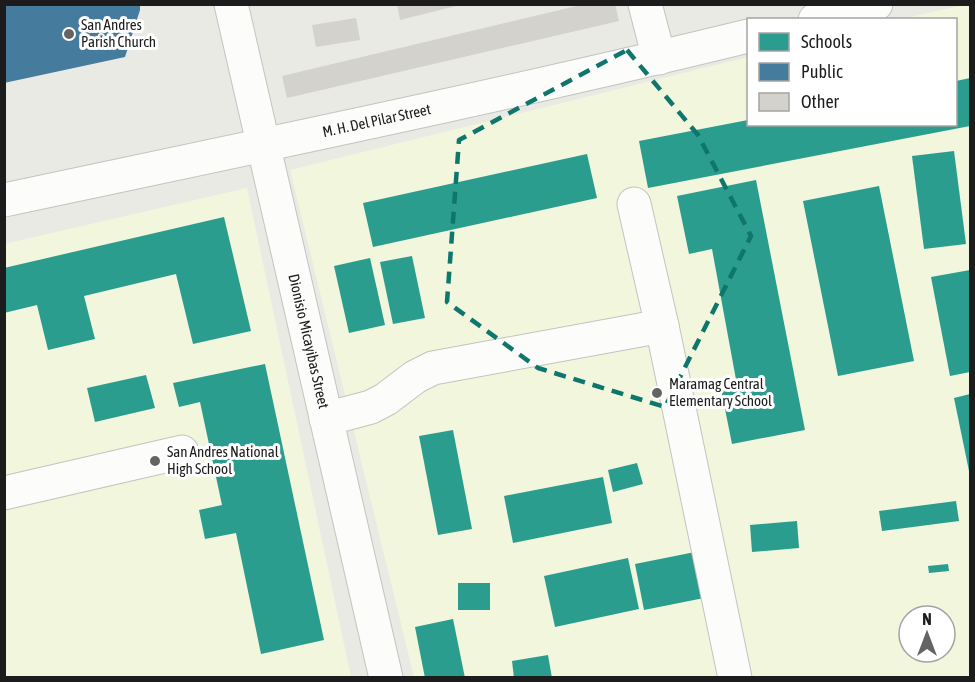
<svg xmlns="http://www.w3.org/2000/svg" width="975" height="682" viewBox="0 0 975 682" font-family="'Asap Condensed',sans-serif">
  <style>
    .education { fill: #f1f6dd; fill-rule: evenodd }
    .schools { fill: #2a9d8f }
    .public { fill: #457b9d }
    .building { fill: #d3d2cc }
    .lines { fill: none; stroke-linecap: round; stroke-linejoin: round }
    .minor-casing { stroke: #c3c3c0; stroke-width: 35 }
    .minor { stroke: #fcfcfb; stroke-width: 33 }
    .marked { fill: none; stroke: #0f766e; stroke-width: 4.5; stroke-dasharray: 12 8; stroke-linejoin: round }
    .poi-dot { fill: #646462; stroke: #fff; stroke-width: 2 }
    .labels { text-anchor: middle; stroke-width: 6; stroke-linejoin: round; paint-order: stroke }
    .poi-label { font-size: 15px; fill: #1c1c1c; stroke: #fff; text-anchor: start }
    .street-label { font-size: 15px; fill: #1c1c1c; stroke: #fff }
  </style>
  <rect width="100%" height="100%" fill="#eaeae4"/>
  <g class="education">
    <path d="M963 5H970V677H414L290 170 748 57V124H956V20L902 19ZM909 616H945V652H909Z"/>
    <polygon points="247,188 351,677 5,677 4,244"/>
  </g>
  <g class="schools">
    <polygon points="970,78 970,126 648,188 639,141 748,120 748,124 956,124 956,81"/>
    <polygon points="954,151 966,244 924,249 912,156"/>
    <polygon points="587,154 597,198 373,247 363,203"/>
    <polygon points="756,180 805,430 732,444 721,389 737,385 712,249 689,254 677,196"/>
    <polygon points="879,186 914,361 838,376 803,201"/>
    <polygon points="224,217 251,331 193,344 176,274 84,296 95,339 48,350 37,305 4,313 4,268"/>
    <polygon points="412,256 425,318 393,324 380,262"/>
    <polygon points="370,258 385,325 349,333 334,266"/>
    <polygon points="970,270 970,372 950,376 931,277"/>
    <polygon points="265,364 324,640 261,654 236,533 205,539 199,510 222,505 200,402 179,407 173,383"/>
    <polygon points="146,375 155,408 95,422 87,388"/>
    <polygon points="970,394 970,471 969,471 954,398"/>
    <polygon points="453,430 472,529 438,535 419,436"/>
    <polygon points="637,463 643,484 613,492 608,470"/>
    <polygon points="603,477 612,523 513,543 504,496"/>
    <polygon points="956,501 959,521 882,531 879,511"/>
    <polygon points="797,521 799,548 752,552 750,525"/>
    <polygon points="700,551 709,597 644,610 635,564"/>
    <polygon points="628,558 639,609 555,627 544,576"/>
    <polygon points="948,564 949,571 929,573 928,566"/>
    <rect x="458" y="583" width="32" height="27"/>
    <polygon points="453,619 465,678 425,678 415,627"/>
    <polygon points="548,655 552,678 514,678 512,661"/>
  </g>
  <polygon class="public" points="4,4 140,4 140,10 125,57 4,83"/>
  <g class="building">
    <polygon points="397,4 460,4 460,5 400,20"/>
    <polygon points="585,4 615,4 619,21 287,98 282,76"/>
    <polygon points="356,18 360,40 316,47 312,25"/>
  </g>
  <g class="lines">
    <defs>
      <g id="minor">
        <path id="s1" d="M231 4 386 678"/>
        <polyline points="645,4 659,58"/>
        <polyline points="815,20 876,4"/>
        <path id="s2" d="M4 200C253 147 502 96 748 36"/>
        <polyline points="634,204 662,326 735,678"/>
        <polyline points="326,419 371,407 386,399 415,377 433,368 662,326"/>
        <polyline points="4,493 182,452"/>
      </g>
    </defs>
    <use href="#minor" class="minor-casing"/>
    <use href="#minor" class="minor"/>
  </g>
  <path class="marked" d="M627 50 698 135 751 236 665 407 538 368 447 302 459 140Z"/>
  <g class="poi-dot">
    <circle cx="69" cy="34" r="6"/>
    <circle cx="657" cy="393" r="6"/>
    <circle cx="155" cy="461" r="6"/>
  </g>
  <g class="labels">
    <g class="poi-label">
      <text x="81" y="30">San Andres<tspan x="81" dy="17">Parish Church</tspan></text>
      <text x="669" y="389">Maramag Central<tspan x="669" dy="17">Elementary School</tspan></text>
      <text x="167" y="457">San Andres National<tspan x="167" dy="17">High School</tspan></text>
    </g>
    <g class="street-label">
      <text dy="5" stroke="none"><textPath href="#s2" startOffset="381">M. H. Del Pilar Street</textPath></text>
      <text dy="5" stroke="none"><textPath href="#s1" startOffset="346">Dionisio Micayibas Street</textPath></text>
    </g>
  </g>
  <rect width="975" height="682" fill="none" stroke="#1c1c1c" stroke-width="12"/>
  <rect x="747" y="18" width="210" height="108" fill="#ffffff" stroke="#a4a4a4" stroke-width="1.5"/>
  <rect x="759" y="33" width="30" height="18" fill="#2a9d8f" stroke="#a4a4a4" stroke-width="1.5"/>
  <text x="801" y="48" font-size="18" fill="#1c1c1c">Schools</text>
  <rect x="759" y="63" width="30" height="18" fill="#457b9d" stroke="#a4a4a4" stroke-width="1.5"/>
  <text x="801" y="78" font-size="18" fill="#1c1c1c">Public</text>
  <rect x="759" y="93" width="30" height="18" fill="#d3d2cc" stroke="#a4a4a4" stroke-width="1.5"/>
  <text x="801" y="108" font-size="18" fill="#1c1c1c">Other</text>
  <g transform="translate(927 634)"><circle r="28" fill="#ffffff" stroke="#a4a4a4" stroke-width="1.5"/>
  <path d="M0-4.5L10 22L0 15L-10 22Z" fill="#646462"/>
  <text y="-9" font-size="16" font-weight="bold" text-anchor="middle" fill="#1c1c1c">N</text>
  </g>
</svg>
